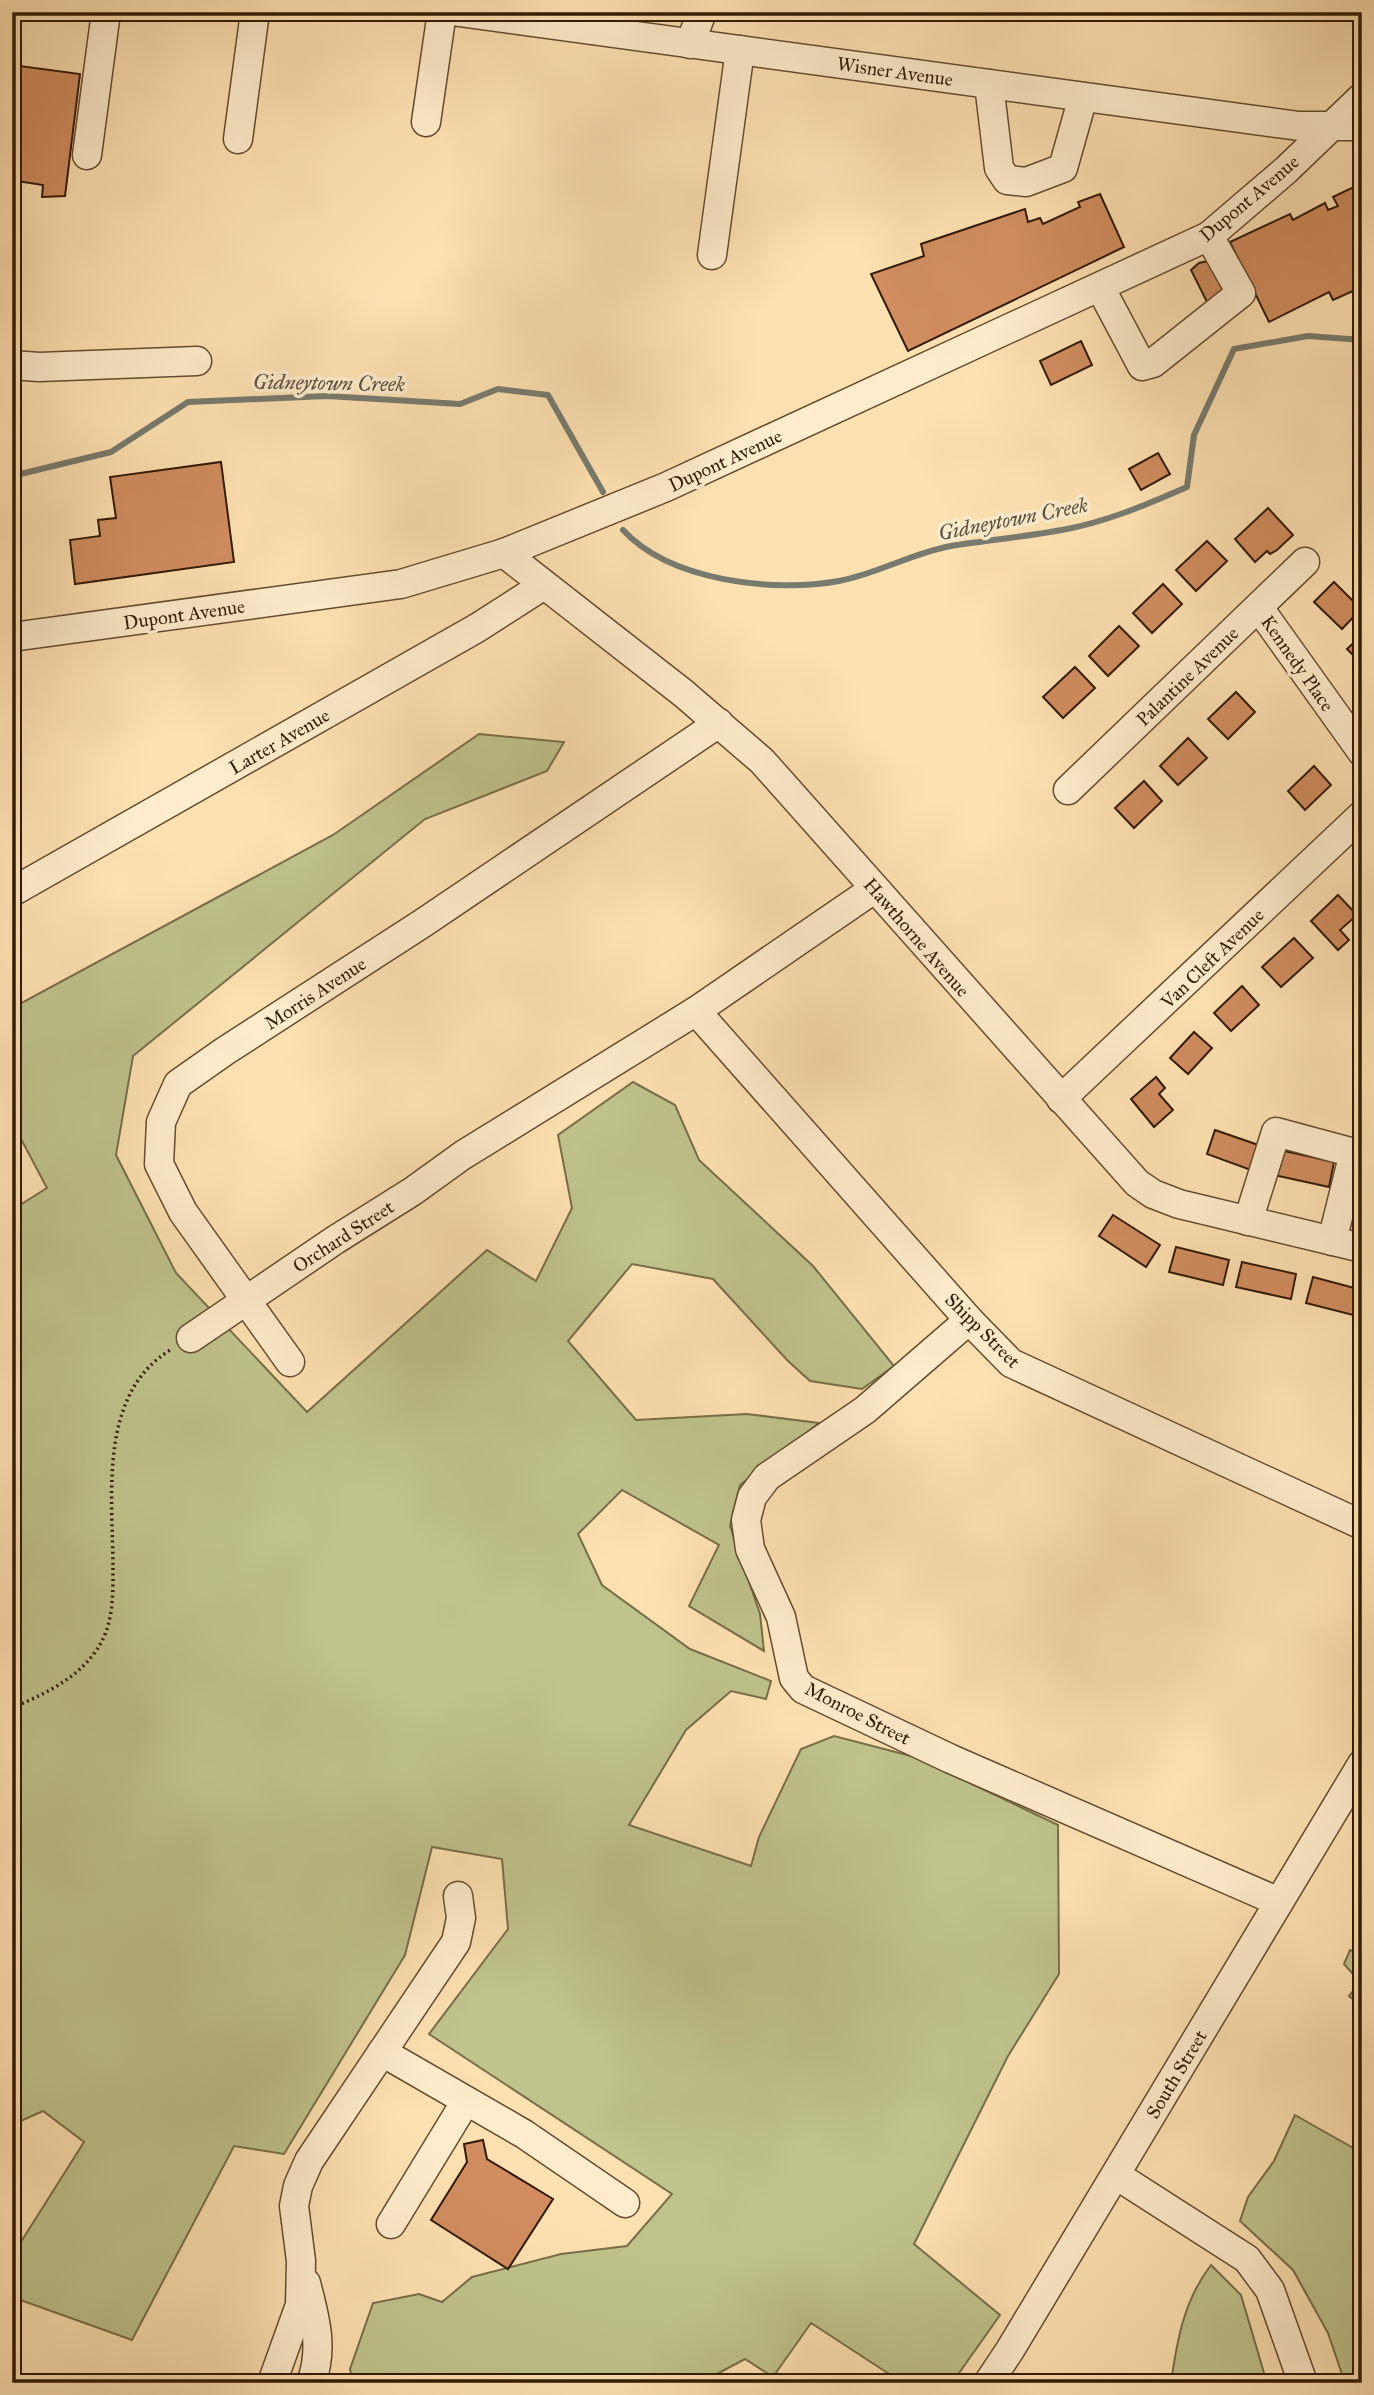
<svg xmlns="http://www.w3.org/2000/svg" width="1374" height="2395" viewBox="0 0 1374 2395" font-family="'IM FELL Great Primer',serif">
  <style>
    .green { fill: #bfc38c; stroke: #786e48; stroke-width: 2 }
    .lines { fill: none; stroke-linecap: round; stroke-linejoin: round }
    .stream { stroke: #777b6f; stroke-width: 6 }
    .building { fill: #d18d5f; stroke: #311a04; stroke-width: 2 }
    .minor-casing { stroke: #644c2f; stroke-width: 31 }
    .path { stroke: #311a04; stroke-width: 3.5; stroke-dasharray: 2 3.5; stroke-linecap: butt }
    .minor { stroke: #feeccc; stroke-width: 28 }
    .labels { text-anchor: middle; stroke-width: 7; stroke-linejoin: round; paint-order: stroke }
    .street-label { font-size: 19px; fill: #311a04; stroke: #feeccc }
    .water-label { font-size: 21px; font-style: italic; fill: #5a5242; stroke: #feeccc }
  </style>
  <rect width="100%" height="100%" fill="#fee1b1"/>
  <filter id="stains"><feTurbulence type="fractalNoise" baseFrequency=".00286" numOctaves="4"/><feColorMatrix values="0 0 0 0 .2 0 0 0 0 .09 0 0 0 0 .02 0 0 0 .5 -.17"/></filter>
  <radialGradient id="worn" r=".72"><stop offset=".6" stop-color="#630" stop-opacity="0"/><stop offset="1" stop-color="#630" stop-opacity=".3"/></radialGradient>
  <g class="green">
    <polygon points="479,734 564,742 547,771 425,819 133,1056 116,1155 176,1273 307,1412 487,1250 536,1281 572,1208 558,1135 633,1082 675,1105 699,1160 813,1266 894,1366 862,1389 810,1381 787,1360 713,1279 632,1264 568,1341 636,1420 747,1414 819,1423 740,1485 730,1526 760,1614 764,1651 689,1606 719,1545 622,1490 578,1534 602,1585 690,1649 771,1681 766,1699 731,1691 686,1730 629,1825 751,1866 759,1837 801,1749 834,1736 915,1757 1058,1825 1059,1974 1008,2056 914,2244 1000,2315 952,2383 903,2383 811,2323 773,2377 745,2359 700,2383 353,2383 350,2369 373,2303 419,2294 442,2302 472,2277 561,2254 627,2246 672,2194 429,2034 508,1929 502,1859 432,1847 405,1955 284,2154 234,2146 132,2340 12,2297 12,2256 84,2142 43,2111 12,2125 12,1210 47,1188 12,1122 12,1008 333,835"/>
    <polygon points="1350,1950 1362,1954 1362,2006 1349,1996 1360,1982 1344,1964"/>
    <polygon points="1295,2115 1362,2153 1362,2383 1345,2383 1328,2333 1293,2270 1240,2221 1248,2197 1274,2161"/>
    <path d="M1211 2265 1241 2295 1267 2383H1171C1177 2340 1184 2300 1211 2265Z"/>
  </g>
  <g class="lines">
    <g class="stream">
      <polyline points="12,476 111,452 188,402 327,396 460,404 498,389 548,395 603,492"/>
      <path d="M623 530C670 581 773 593 839 581 877 574 912 553 951 546 987 540 1025 537 1062 530 1106 522 1146 505 1187 487L1194 435 1234 349 1308 336 1362 340"/>
    </g>
  </g>
  <g class="building">
    <polygon points="1328,12 1362,12 1362,25"/>
    <polygon points="12,65 80,74 65,196 42,197 43,185 17,181 12,216"/>
    <polygon points="1362,183 1362,303 1355,290 1333,300 1329,292 1269,322 1230,242 1290,214 1293,220 1325,203 1328,210 1338,206 1333,197"/>
    <polygon points="1100,194 1124,247 908,351 871,274 924,256 921,244 1025,209 1028,222 1040,218 1043,224 1080,207 1078,202"/>
    <polygon points="1208,261 1229,301 1211,310 1191,270 1199,263"/>
    <polygon points="1081,341 1092,365 1051,385 1040,361"/>
    <polygon points="1158,453 1170,474 1141,490 1129,469"/>
    <polygon points="221,462 234,562 75,584 70,540 100,536 98,520 116,518 110,477"/>
    <polygon points="1268,508 1293,535 1277,550 1270,554 1267,551 1255,562 1235,539"/>
    <polygon points="1207,541 1227,561 1196,591 1176,570"/>
    <polygon points="1334,582 1361,609 1342,629 1314,602"/>
    <polygon points="1163,584 1182,604 1152,633 1133,613"/>
    <polygon points="1119,626 1139,646 1108,676 1089,656"/>
    <polygon points="1362,635 1362,664 1347,649"/>
    <polygon points="1075,667 1095,688 1063,718 1043,697"/>
    <polygon points="1236,692 1255,712 1228,739 1208,719"/>
    <polygon points="1188,738 1207,758 1178,785 1160,766"/>
    <polygon points="1314,766 1331,785 1305,810 1288,791"/>
    <polygon points="1144,781 1162,801 1134,828 1115,808"/>
    <polygon points="1338,895 1357,915 1340,930 1349,940 1338,950 1311,921"/>
    <polygon points="1294,938 1313,958 1281,987 1262,967"/>
    <polygon points="1242,986 1259,1005 1231,1031 1214,1013"/>
    <polygon points="1194,1032 1212,1048 1188,1074 1170,1058"/>
    <polygon points="1156,1077 1165,1088 1159,1094 1173,1110 1154,1127 1131,1099"/>
    <polygon points="1215,1130 1267,1148 1259,1173 1207,1154"/>
    <polygon points="1280,1150 1334,1162 1329,1187 1274,1175"/>
    <polygon points="1113,1215 1160,1245 1146,1267 1099,1236"/>
    <polygon points="1176,1247 1229,1260 1223,1285 1169,1272"/>
    <polygon points="1242,1262 1296,1274 1291,1299 1236,1287"/>
    <polygon points="1313,1277 1362,1290 1361,1317 1306,1303"/>
    <polygon points="483,2140 487,2159 553,2199 508,2269 431,2220 467,2162 464,2144"/>
  </g>
  <g class="lines">
    <defs>
      <g id="minor">
        <polyline points="459,12 1299,126 1362,126"/>
        <polyline points="690,44 702,12"/>
        <polyline points="989,84 999,168 1007,180 1026,182 1063,168 1083,97"/>
        <polyline points="426,122 442,12"/>
        <polyline points="238,139 255,12"/>
        <polyline points="87,155 106,12"/>
        <polyline points="712,255 740,50"/>
        <polyline points="1100,287 1142,366 1153,363 1241,293 1209,236"/>
        <polyline points="12,365 39,367 197,361"/>
        <polyline points="504,553 683,693 762,761 1137,1183 1153,1194 1179,1204 1362,1248"/>
        <polyline points="1259,608 1362,752"/>
        <polyline points="12,637 401,584 504,553 666,487 1209,236 1286,170 1362,97"/>
        <polyline points="1068,790 1305,562"/>
        <polyline points="12,892 477,628 544,585"/>
        <polyline points="696,1011 969,1320 1011,1363 1362,1525"/>
        <polyline points="1061,1099 1362,815"/>
        <polyline points="1248,1221 1276,1132 1354,1153 1332,1241"/>
        <polyline points="969,1320 865,1410 767,1477 752,1497 746,1520 750,1549 781,1617 794,1678 803,1689 951,1759 1279,1902"/>
        <polyline points="191,1338 335,1240 413,1191 463,1155 696,1011 874,889"/>
        <polyline points="290,1362 183,1212 159,1164 161,1122 178,1084 225,1051 423,923 719,723"/>
        <polyline points="382,2052 524,2134 625,2203"/>
        <polyline points="1116,2175 1247,2259 1270,2290 1303,2383"/>
        <polyline points="391,2224 466,2101"/>
        <path d="M306 2283C315 2318 324 2348 311 2383"/>
        <polyline points="272,2383 300,2305 301,2261 294,2206 298,2186 309,2161 456,1942 461,1918 458,1896"/>
        <polyline points="988,2383 1010,2350 1362,1764"/>
      </g>
    </defs>
    <use href="#minor" class="minor-casing"/>
    <path class="path" d="M12 1708C40 1696 73 1681 92 1656 113 1631 113 1601 113 1570 113 1497 97 1393 172 1349"/>
    <use href="#minor" class="minor"/>
  </g>
  <g class="labels">
    <g class="street-label">
      <text transform="translate(895 71) rotate(8)" y="7">Wisner Avenue</text>
      <text transform="translate(1249 198) rotate(-40)" y="7">Dupont Avenue</text>
      <text transform="translate(725 460) rotate(-25)" y="7">Dupont Avenue</text>
      <text transform="translate(184 614) rotate(-8)" y="7">Dupont Avenue</text>
      <text transform="translate(1298 663) rotate(55)" y="7">Kennedy Place</text>
      <text transform="translate(1187 676) rotate(-44)" y="7">Palantine Avenue</text>
      <text transform="translate(279 741) rotate(-30)" y="7">Larter Avenue</text>
      <text transform="translate(917 937) rotate(49)" y="7">Hawthorne Avenue</text>
      <text transform="translate(1212 958) rotate(-44)" y="7">Van Cleft Avenue</text>
      <text transform="translate(315 993) rotate(-33)" y="7">Morris Avenue</text>
      <text transform="translate(343 1236) rotate(-33)" y="7">Orchard Street</text>
      <text transform="translate(983 1330) rotate(45)" y="7">Shipp Street</text>
      <text transform="translate(858 1713) rotate(27)" y="7">Monroe Street</text>
      <text transform="translate(1176 2074) rotate(-59)" y="7">South Street</text>
    </g>
    <g class="water-label">
      <text transform="translate(329 383) rotate(1)" y="7">Gidneytown Creek</text>
      <text transform="translate(1013 519) rotate(-11)" y="7">Gidneytown Creek</text>
    </g>
  </g>
  <rect width="1374" height="2395" fill="none" stroke="#fee1b1" stroke-width="42"/>
  <rect x="14" y="14" width="1346" height="2367" fill="none" stroke="#311a04" stroke-width="3.5"/>
  <rect x="21" y="21" width="1332" height="2353" fill="none" stroke="#311a04" stroke-width="2"/>
  <rect width="100%" height="100%" filter="url(#stains)"/>
  <rect width="100%" height="100%" fill="url(#worn)"/>
</svg>
